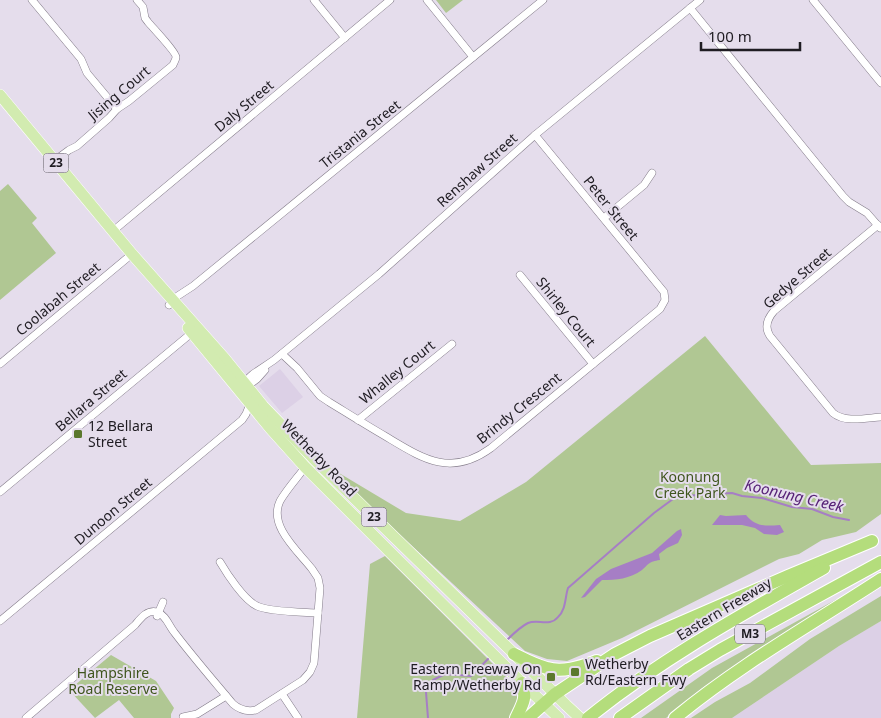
<svg xmlns="http://www.w3.org/2000/svg" width="881" height="718" viewBox="0 0 881 718" font-family="'Noto Sans',sans-serif">
  <style>
    .built { fill: #dcd0e6 }
    .green { fill: #b0c793 }
    .water { fill: #a67ec5 }
    .lines { fill: none; stroke-linecap: round; stroke-linejoin: round }
    .stream { stroke: #a67ec5; stroke-width: 2 }
    .street-casing { stroke: #827a88; stroke-width: 8 }
    .primary-casing { stroke: #fff; stroke-width: 12 }
    .highway-casing { stroke: #fff; stroke-width: 14 }
    .street { stroke: #fff; stroke-width: 7 }
    .primary { stroke: #d2ebb0; stroke-width: 11 }
    .highway { stroke: #b4dd7c; stroke-width: 12 }
    .poi-dot { fill: #5b782d; stroke: #e5ddec; stroke-width: 2 }
    .labels { text-anchor: middle; stroke-width: 4; stroke-linejoin: round; paint-order: stroke }
    .shield { fill: #e5ddec; stroke: #5a565f; stroke-width: 1 }
    .shield-label { font-size: 12px; font-weight: bold; fill: #1f1c22 }
    .street-label { font-size: 14px; fill: #1f1c22; stroke: #e5ddec }
    .poi-label { font-size: 14px; fill: #1f1c22; stroke: #e5ddec; text-anchor: start }
    .park-label { font-size: 14px; fill: #3f551d; stroke: #e5ddec }
    .water-label { font-size: 15px; font-style: italic; fill: #572277; stroke: #e5ddec }
  </style>
  <rect width="100%" height="100%" fill="#e5ddec"/>
  <g class="built">
    <polygon points="280,369 303,397 282,413 259,386"/>
    <polygon points="881,621 881,718 732,718 839,646"/>
  </g>
  <g class="green">
    <polygon points="436,0 463,0 446,13"/>
    <polygon points="8,184 37,218 32,223 56,253 0,300 0,191"/>
    <polygon points="705,336 811,465 881,463 881,514 856,532 822,540 799,554 779,559 622,638 567,661 547,659 525,651 324,464 406,513 460,521 526,482"/>
    <path d="M385 556 511 682C521 697 517 703 510 718H357L370 564Z"/>
    <polygon points="881,596 881,621 839,646 732,718 691,718 715,702 750,683 810,639"/>
    <polygon points="837,599 838,601 750,656 701,689 666,718 641,718 712,668"/>
    <polygon points="111,655 156,681 174,708 171,714 171,718 134,718 119,700 95,718 69,690"/>
  </g>
  <g class="water">
    <path d="M720 515 726 516 746 515C756 527 765 526 780 525L784 532 777 535 764 534 755 528 742 525H712Z"/>
    <path d="M681 529 682 535 678 543 667 548 659 554 660 560C648 562 650 563 642 570 630 579 616 580 602 580L585 597 581 598 596 579 611 569 652 553 677 531Z"/>
  </g>
  <g class="lines">
    <g class="stream">
      <path d="M507 640C513 634 520 627 528 623 538 619 550 627 558 617 566 610 565 597 568 588L654 513 673 499 683 496 732 493 742 496 762 498 792 507 812 509 833 517 849 520"/>
      <polyline points="428,718 426,692 433,680 445,674 471,676 489,658"/>
    </g>
    <defs>
      <g id="street">
        <polyline points="32,0 81,59 87,73 117,109"/>
        <polyline points="314,0 345,38"/>
        <polyline points="427,0 473,57"/>
        <polyline points="813,0 881,83"/>
        <polyline points="690,8 843,196 849,202 867,213 880,228"/>
        <path d="M54 161 69 150 77 146 109 118 117 109 129 101 173 65C174 62 176 60 176 57 176 52 153 28 148 22L145 18 143 7 137 0"/>
        <polyline points="604,218 644,185 652,173"/>
        <path d="M878 225 774 311C767 319 764 327 770 336L833 413C845 423 866 418 881 417"/>
        <polyline points="113,231 390,0"/>
        <polyline points="520,275 593,364"/>
        <polyline points="169,305 173,299 193,286 543,0"/>
        <path d="M282 354 297 368 320 396 329 402C347 413 366 425 385 436 422 458 450 478 491 448L660 309 665 300 664 292 535 135"/>
        <polyline points="0,364 132,254"/>
        <polyline points="243,383 253,374 274,360 379,274 535,135 700,0"/>
        <polyline points="246,387 257,379 265,370"/>
        <polyline points="358,420 452,344"/>
        <polyline points="0,492 194,331"/>
        <path d="M220 562C227 574 244 600 257 606 269 612 303 612 318 613"/>
        <polyline points="157,616 163,602"/>
        <polyline points="0,621 242,420 246,414 250,404"/>
        <polyline points="282,694 298,718"/>
        <polyline points="183,717 197,714 226,696"/>
        <path d="M26 718 135 625C140 619 147 609 157 612 166 615 169 626 174 632 193 657 213 680 233 704 240 710 247 712 256 710L303 680 310 672 314 663 320 588 318 578 312 569C298 551 268 526 280 501 287 489 298 477 306 466"/>
      </g>
      <g id="primary">
        <polyline points="0,95 132,254 225,359 263,406 313,458 545,684 566,705 580,718"/>
        <polyline points="188,328 270,428 305,467 393,555 522,683 559,718"/>
      </g>
      <g id="highway">
        <path d="M514 654C524 659 535 665 547 668 563 673 582 666 597 661"/>
        <path d="M516 718C523 703 527 699 522 683"/>
        <polyline points="528,718 555,694 615,654 650,636 788,576 872,541"/>
        <path d="M588 718C661 659 743 614 824 568"/>
        <polyline points="620,718 689,669 720,650 881,562"/>
        <path d="M675 718C739 665 812 624 881 579"/>
      </g>
    </defs>
    <use href="#street" class="street-casing"/>
    <use href="#primary" class="primary-casing"/>
    <use href="#highway" class="highway-casing"/>
    <use href="#street" class="street"/>
    <use href="#primary" class="primary"/>
    <use href="#highway" class="highway"/>
  </g>
  <g class="poi-dot">
    <rect x="73" y="429" width="10" height="10" rx="2.5"/>
    <rect x="570" y="667" width="10" height="10" rx="2.5"/>
    <rect x="546" y="672" width="10" height="10" rx="2.5"/>
  </g>
  <g class="labels">
    <g class="shield">
      <rect x="43.5" y="153.5" width="25" height="19" rx="4"/>
      <rect x="361.5" y="507.5" width="25" height="19" rx="4"/>
      <rect x="735" y="624.5" width="30" height="19" rx="4"/>
    </g>
    <g class="shield-label">
      <text x="56" y="167">23</text>
      <text x="374" y="521">23</text>
      <text x="750" y="638">M3</text>
    </g>
    <g class="street-label">
      <text transform="translate(119 93) rotate(-40)" y="5">Jising Court</text>
      <text transform="translate(244 106) rotate(-40)" y="5">Daly Street</text>
      <text transform="translate(360 134) rotate(-39)" y="5">Tristania Street</text>
      <text transform="translate(477 170) rotate(-42)" y="5">Renshaw Street</text>
      <text transform="translate(611 208) rotate(51)" y="5">Peter Street</text>
      <text transform="translate(797 278) rotate(-41)" y="5">Gedye Street</text>
      <text transform="translate(58 299) rotate(-40)" y="5">Coolabah Street</text>
      <text transform="translate(566 312) rotate(51)" y="5">Shirley Court</text>
      <text transform="translate(397 372) rotate(-39)" y="5">Whalley Court</text>
      <text transform="translate(91 400) rotate(-40)" y="5">Bellara Street</text>
      <text transform="translate(519 408) rotate(-39)" y="5">Brindy Crescent</text>
      <text transform="translate(319 458) rotate(46)" y="5">Wetherby Road</text>
      <text transform="translate(113 511) rotate(-40)" y="5">Dunoon Street</text>
      <text transform="translate(724 609) rotate(-31)" y="5">Eastern Freeway</text>
    </g>
    <g class="poi-label">
      <text x="88" y="431">12 Bellara<tspan x="88" dy="16">Street</tspan></text>
      <text x="585" y="669">Wetherby<tspan x="585" dy="16">Rd/Eastern Fwy</tspan></text>
      <text x="541" y="674" text-anchor="end">Eastern Freeway On<tspan x="541" dy="16">Ramp/Wetherby Rd</tspan></text>
    </g>
    <g class="park-label">
      <text x="690" y="482">Koonung<tspan x="690" dy="16">Creek Park</tspan></text>
      <text x="113" y="678">Hampshire<tspan x="113" dy="16">Road Reserve</tspan></text>
    </g>
    <g class="water-label">
      <text transform="translate(794 496) rotate(13)" y="5">Koonung Creek</text>
    </g>
  </g>
  <path d="M701 42v8h99v-8" fill="none" stroke="#1f1c22" stroke-width="2.5"/>
  <text x="708" y="42" font-size="15" fill="#1f1c22" stroke="#e5ddec" stroke-width="4" paint-order="stroke">100 m</text>
</svg>
